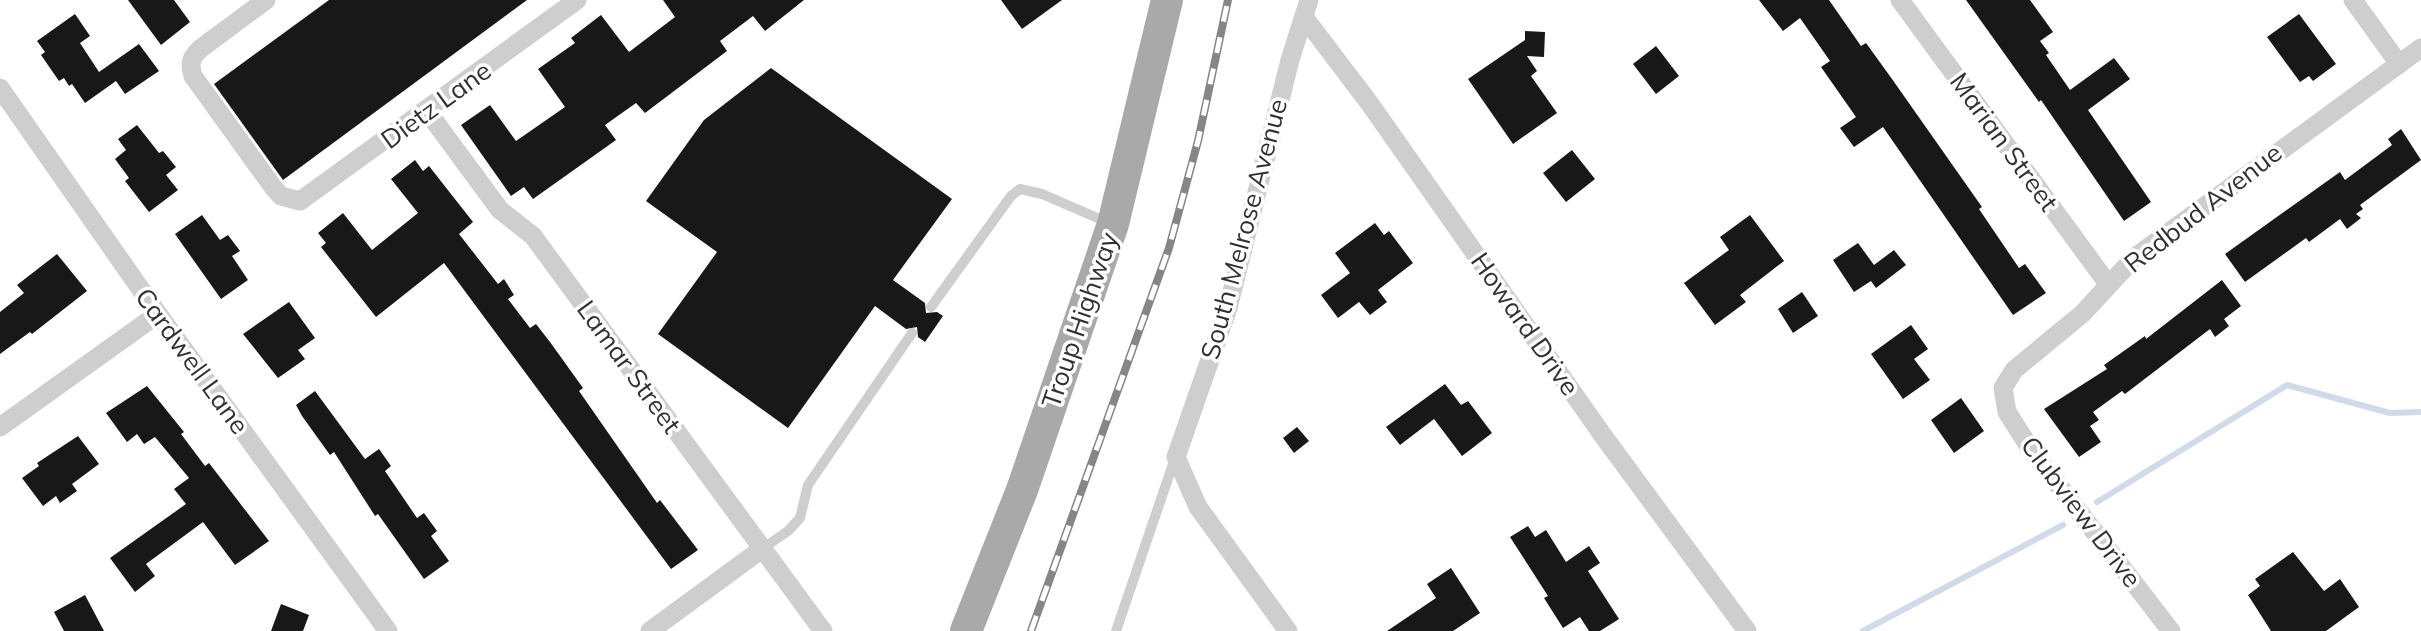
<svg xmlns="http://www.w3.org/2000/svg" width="2421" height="631" viewBox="0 0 2421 631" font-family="Mulish,sans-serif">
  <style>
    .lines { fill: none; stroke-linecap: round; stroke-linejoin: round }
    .stream { stroke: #d0dae9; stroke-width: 6 }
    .building { fill: #181818 }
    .lane { stroke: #cecece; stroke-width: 10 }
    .street { stroke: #cecece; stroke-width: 19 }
    .primary { stroke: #a9a9a9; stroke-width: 32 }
    .rail-casing { stroke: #868686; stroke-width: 8 }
    .rail { stroke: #fff; stroke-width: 5; stroke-dasharray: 16; stroke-linecap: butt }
    .labels { text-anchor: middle; stroke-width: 7; stroke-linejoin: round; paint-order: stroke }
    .street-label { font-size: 26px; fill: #313131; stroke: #fff }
  </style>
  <rect width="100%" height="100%" fill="#fff"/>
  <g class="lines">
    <g class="stream">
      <polyline points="2097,502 2287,385 2390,413 2421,412"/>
      <polyline points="1863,631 2063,525"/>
    </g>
  </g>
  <g class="building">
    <polygon points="128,0 174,0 190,22 161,45"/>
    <polygon points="329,0 527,0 283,180 214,84"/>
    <polygon points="663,0 804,0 765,31 753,16 720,41 727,51 645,113 636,103 605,125 616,140 533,199 524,187 511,196 461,125 490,105 516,141 565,107 538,69 575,43 571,38 601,15 629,52 675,17"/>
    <polygon points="1001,0 1062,0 1022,29"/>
    <polygon points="1759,0 1829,0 1861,46 1866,43 1892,79 1982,207 1979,209 2019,268 2025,264 2046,293 2013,315 1883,127 1854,147 1840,128 1856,117 1821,67 1830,61 1800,18 1783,31"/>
    <polygon points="1966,0 2030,0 2053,32 2040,41 2049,53 2046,55 2070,90 2114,58 2130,79 2088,110 2151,202 2124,221 2041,100 2039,102"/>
    <polygon points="75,14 90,36 80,43 99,72 139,44 159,71 125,94 116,81 85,103 72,84 69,86 64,78 59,81 41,55 45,52 37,41"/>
    <polygon points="2299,14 2336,64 2313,81 2309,76 2300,82 2267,37"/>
    <polygon points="1525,31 1545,32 1544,57 1527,56 1537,71 1531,76 1557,113 1513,144 1468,79 1525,40"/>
    <polygon points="1656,46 1679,76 1656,94 1633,64"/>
    <polygon points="771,68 952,199 893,280 925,303 926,313 937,312 943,316 925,342 918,337 917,327 906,329 875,306 788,428 658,334 717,252 646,201 704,120"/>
    <polygon points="137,125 159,153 163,151 176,167 166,175 178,190 149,212 125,181 129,178 115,159 126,150 118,139"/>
    <polygon points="2401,129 2421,160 2360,205 2363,209 2356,214 2361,218 2347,229 2340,219 2309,242 2306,238 2245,282 2225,254 2340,172 2345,180 2392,145 2388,139"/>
    <polygon points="1572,150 1595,179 1566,202 1543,173"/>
    <polygon points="415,160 423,171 429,166 473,222 459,234 498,284 504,279 514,295 508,299 530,328 536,324 550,342 583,388 579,391 657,503 660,500 698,550 671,569 444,263 376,317 321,247 326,243 318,233 343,213 372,250 418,213 391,179"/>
    <polygon points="202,215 220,240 228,235 240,251 232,256 248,280 221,299 175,234"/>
    <polygon points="1750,215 1784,261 1740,295 1746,302 1715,325 1684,283 1729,250 1720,237"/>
    <polygon points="1375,223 1384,235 1389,231 1413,263 1378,290 1387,302 1370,315 1359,302 1338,318 1321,295 1350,273 1335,253"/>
    <polygon points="1858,243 1874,265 1894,250 1906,265 1876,288 1871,281 1854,292 1833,260"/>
    <polygon points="57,254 87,291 32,334 30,332 0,354 0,312 24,293 17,285"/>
    <polygon points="2222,280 2241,306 2224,319 2229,326 2215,337 2210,329 2125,394 2122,391 2093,412 2099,420 2090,426 2101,442 2079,457 2044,409 2107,369 2104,365 2145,336 2146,339"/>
    <polygon points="1802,292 1818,316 1793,333 1778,309"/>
    <polygon points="289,302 315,338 298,350 305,359 278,378 243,334"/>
    <polygon points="1911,325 1928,349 1914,359 1930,380 1903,399 1871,354"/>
    <polygon points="1445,384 1461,405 1468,401 1492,433 1462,456 1434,419 1400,445 1386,427"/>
    <polygon points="147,386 184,432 181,434 205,466 209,463 269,541 235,565 203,522 146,564 155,576 135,592 110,558 186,504 174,489 189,478 155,437 144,444 137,434 127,442 106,413"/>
    <polygon points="315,391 365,459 379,449 391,466 385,471 417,518 424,513 437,531 431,536 449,561 424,579 378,514 375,516 334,452 330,455 302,416 296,405"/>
    <polygon points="1961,398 1984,431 1954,453 1931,420"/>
    <polygon points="1297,427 1309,441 1294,453 1283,438"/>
    <polygon points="78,436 99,464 72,484 77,491 60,503 56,496 43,506 22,478 39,466 37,463"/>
    <polygon points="1528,526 1535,537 1546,530 1566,562 1589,546 1600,563 1588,571 1619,619 1600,631 1589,631 1580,617 1563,628 1544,598 1548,596 1510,537"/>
    <polygon points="2293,552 2324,591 2340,579 2359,607 2326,631 2271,631 2248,595 2260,586 2255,579"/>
    <polygon points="1451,568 1480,613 1453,631 1387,631 1436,598 1427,584"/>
    <polygon points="85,595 104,631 64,631 54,612"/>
    <polygon points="281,604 309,615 303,631 271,631"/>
  </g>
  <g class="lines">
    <g class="lane">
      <polyline points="931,307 1011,196 1020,189 1042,194 1109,223"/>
      <polyline points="762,549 788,531 800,518 808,485 912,333"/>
      <polyline points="1116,631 1175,458"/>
    </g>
    <g class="street">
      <path d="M266 0 200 49C191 58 189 63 193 76L273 187 281 196 300 201 577 0"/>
      <polyline points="1900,0 2108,284"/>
      <polyline points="2353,0 2399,64"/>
      <polyline points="1304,17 1370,104 1604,437 1747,631"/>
      <polyline points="0,88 158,314 388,631"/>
      <polyline points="427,111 500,210 533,236 823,631"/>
      <polyline points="0,427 158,314"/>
      <polyline points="650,631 762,549"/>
      <polyline points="1288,631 1198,507 1176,457 1228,308 1290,60 1309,0"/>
      <polyline points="2171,631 2032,451 2007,412 2003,388 2014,370 2082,314 2134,258 2421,48"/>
    </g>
    <polyline class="primary" points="966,631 1022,490 1113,224 1167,0"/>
    <defs>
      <polyline id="rail" points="1031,631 1169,248 1198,141 1228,0"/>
    </defs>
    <use href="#rail" class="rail-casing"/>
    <use href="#rail" class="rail"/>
  </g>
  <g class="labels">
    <g class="street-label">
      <text transform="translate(436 105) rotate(-36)" y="9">Dietz Lane</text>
      <text transform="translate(2004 142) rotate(54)" y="9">Marian Street</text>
      <text transform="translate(2203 208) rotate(-38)" y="9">Redbud Avenue</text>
      <text transform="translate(1244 229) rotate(-75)" y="9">South Melrose Avenue</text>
      <text transform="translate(1080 320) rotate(-71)" y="9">Troup Highway</text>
      <text transform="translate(1525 324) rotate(55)" y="9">Howard Drive</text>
      <text transform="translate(192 361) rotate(54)" y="9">Cardwell Lane</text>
      <text transform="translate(629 367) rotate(54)" y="9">Lamar Street</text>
      <text transform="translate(2081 512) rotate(53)" y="9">Clubview Drive</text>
    </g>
  </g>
</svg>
